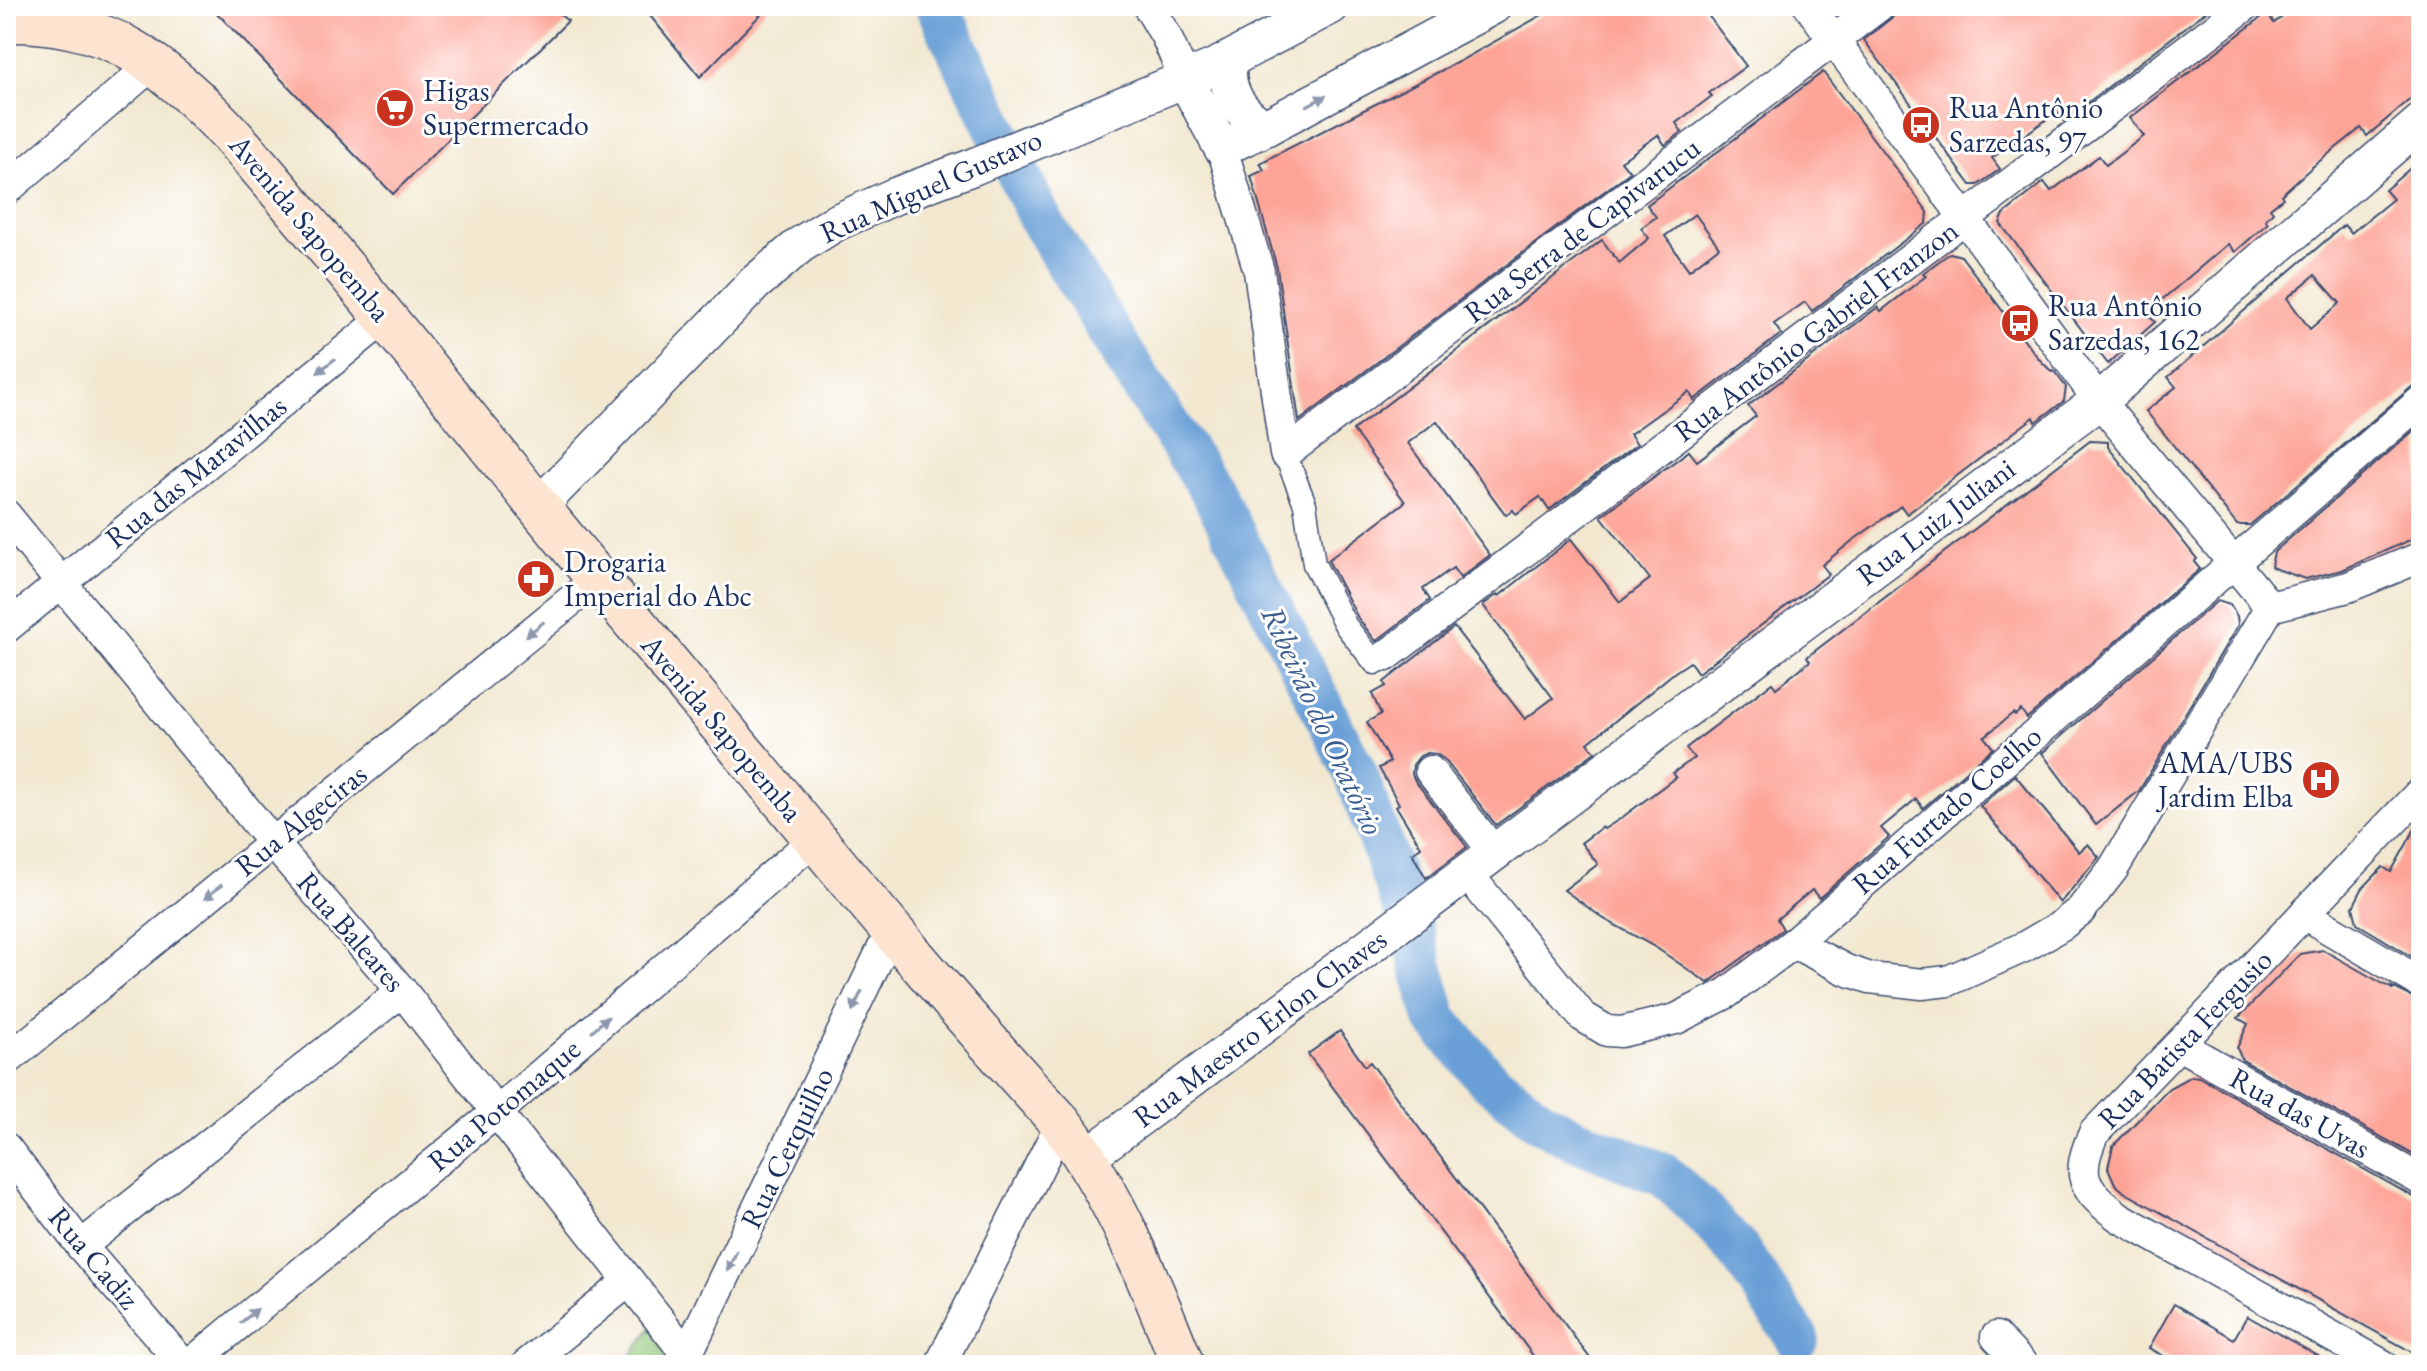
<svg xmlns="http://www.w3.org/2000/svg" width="2427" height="1371" viewBox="0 0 2427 1371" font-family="'EB Garamond',serif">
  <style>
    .green { fill: #8ec375; stroke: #54796a; stroke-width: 2 }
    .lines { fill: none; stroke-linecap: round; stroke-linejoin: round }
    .river { stroke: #6aa0d7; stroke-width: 44 }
    .building { fill: #fda497; fill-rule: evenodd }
    .pedestrian-casing { stroke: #3b4b6f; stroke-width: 25 }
    .minor-casing { stroke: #3b4b6f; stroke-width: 33 }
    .tertiary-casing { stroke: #3b4b6f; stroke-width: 39 }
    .secondary-casing { stroke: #3b4b6f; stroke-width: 45 }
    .pedestrian { stroke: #fff; stroke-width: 22 }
    .minor { stroke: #fff; stroke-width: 30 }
    .tertiary { stroke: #fff; stroke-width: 36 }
    .secondary { stroke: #fde4d1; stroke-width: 42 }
    .oneway { fill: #8d97ae }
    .labels { text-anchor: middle; stroke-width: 6; stroke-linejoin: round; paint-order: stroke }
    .poi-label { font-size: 30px; fill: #1b2f5e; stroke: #fff; text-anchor: start }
    .street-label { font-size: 30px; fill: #1b2f5e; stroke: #fff }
    .water-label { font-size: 32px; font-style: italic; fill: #3b5c8e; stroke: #fff }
  </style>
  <rect width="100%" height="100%" fill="#fff"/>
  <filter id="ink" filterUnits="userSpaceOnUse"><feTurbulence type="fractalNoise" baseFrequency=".0125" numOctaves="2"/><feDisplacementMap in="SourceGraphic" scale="16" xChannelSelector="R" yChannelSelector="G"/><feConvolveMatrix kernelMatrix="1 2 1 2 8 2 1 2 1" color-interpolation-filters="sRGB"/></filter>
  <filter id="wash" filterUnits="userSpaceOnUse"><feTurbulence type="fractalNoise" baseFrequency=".006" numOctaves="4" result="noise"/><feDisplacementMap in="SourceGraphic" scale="32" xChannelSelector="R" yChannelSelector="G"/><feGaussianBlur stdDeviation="1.8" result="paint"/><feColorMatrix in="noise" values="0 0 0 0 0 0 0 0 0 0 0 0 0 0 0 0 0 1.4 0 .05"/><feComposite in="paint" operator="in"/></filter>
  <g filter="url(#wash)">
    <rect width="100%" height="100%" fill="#f2e8d0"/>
    <path class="green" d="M651 1328C661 1339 670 1348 666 1365H624Z"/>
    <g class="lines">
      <polyline class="river" points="937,6 1041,221 1142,385 1213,493 1356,774 1410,924 1436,1019 1487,1078 1540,1121 1577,1140 1664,1175 1697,1206 1738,1250 1797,1338"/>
    </g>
    <g id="blocks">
      <g class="building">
        <polygon points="210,6 549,6 568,21 393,194"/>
        <polygon points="642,6 769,6 700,77"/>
        <polygon points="1558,6 1701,6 1746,66 1709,93 1712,96 1676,123 1682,132 1665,145 1658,135 1621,161 1630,172 1299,421 1277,268 1251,176 1264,170 1260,163 1458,62"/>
        <polygon points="1906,6 2213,6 2064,121 2057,112 1992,158 2000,169 1978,185 1971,185 1864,40"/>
        <polygon points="2297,6 2421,6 2421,90 2367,136 2361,128 2311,168 2281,195 2283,198 2270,208 2273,212 2265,220 2268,223 2235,252 2228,244 2146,313 2155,322 2108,364 2000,223 2004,214 2044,182 2051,191 2099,156 2106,165 2144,136 2130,118 2267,13 2274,23"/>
        <path d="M1823 72 1928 212 1927 223 1812 311 1805 302 1774 324 1781 334 1694 400 1689 392 1630 434 1637 444 1549 510 1540 497 1516 514 1513 510 1506 515 1437 421 1408 443 1490 555 1460 578 1453 568 1423 589 1430 600 1376 641 1358 618 1328 560 1405 502 1353 430 1602 240 1619 263 1649 238 1641 228 1656 217 1647 205ZM1695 214 1719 247 1689 270 1665 236Z"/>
        <path d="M2421 159V379L2250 525H2237L2146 411 2176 387 2168 377 2275 284 2344 225 2351 233 2393 199 2385 190ZM2315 275 2340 303 2310 329 2287 298Z"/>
        <polygon points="1950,253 1961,256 2039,359 2052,372 2054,371 2066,387 2064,401 2036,422 2034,417 1907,514 1901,506 1852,541 1822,565 1829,574 1698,673 1690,662 1675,672 1588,743 1595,752 1496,825 1444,759 1436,754 1427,753 1420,756 1413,765 1412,774 1415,781 1467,847 1426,878 1412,853 1421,847 1396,806 1399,804 1379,768 1390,762 1367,722 1381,714 1372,694 1386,686 1384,682 1454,627 1525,719 1553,698 1483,605 1498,594 1499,596 1571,539 1620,602 1650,579 1601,516 1689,451 1697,461 1756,416 1748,406 1878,307 1881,311 1926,276 1923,273"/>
        <polygon points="2419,426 2421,535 2342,570 2305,579 2271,567 2274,552"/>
        <polygon points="2090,441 2108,442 2108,447 2197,559 2194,562 2200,569 2027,718 2021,710 2015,715 2013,713 1984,737 1993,748 1923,808 1916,799 1881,828 1889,837 1819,898 1812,890 1777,919 1783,929 1708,983 1655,947 1604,919 1564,890 1598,864 1581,843 1602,827 1604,829 1620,819 1676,777 1673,773 1694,758 1686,748 1772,683 1776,688 1810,661 1807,657"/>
        <polygon points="2217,601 2230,605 2237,616 2238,625 2139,791 2096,825 2042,753"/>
        <polygon points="2015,775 2079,852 2088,844 2099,857 2060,903 1980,806"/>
        <polygon points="2421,818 2421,962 2361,926 2357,923 2353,907 2362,889 2383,867 2391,872"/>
        <polygon points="2323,950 2394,990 2392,987 2421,1001 2421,1159 2242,1060 2237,1048 2248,1024 2238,1018 2300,954"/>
        <polygon points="1340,1031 1365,1066 1370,1062 1595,1365 1540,1365 1308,1054"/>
        <polygon points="2191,1076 2199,1077 2412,1196 2421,1198 2421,1357 2124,1192 2115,1184 2108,1168 2113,1146 2169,1088"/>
        <polygon points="2174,1304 2234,1339 2247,1316 2334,1365 2180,1365 2149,1348"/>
      </g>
    </g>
  </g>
  <g filter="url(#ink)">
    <use href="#blocks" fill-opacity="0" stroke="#3b4b6f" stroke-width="2"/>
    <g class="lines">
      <defs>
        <polyline id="pedestrian" points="1285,454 1305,504 1314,564 1346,626 1375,663 1386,656"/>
        <g id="minor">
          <polyline points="1148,6 1166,36 1185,79"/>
          <polyline points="1809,6 2099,401 2270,607"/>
          <polyline points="1222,148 1259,271 1285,454 1879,6"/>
          <polyline points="6,190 152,65"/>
          <polyline points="6,515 273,843 402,991 687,1355"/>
          <polyline points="2270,607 2348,587 2421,557"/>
          <polyline points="6,628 386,317"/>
          <polyline points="1386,656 2245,6"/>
          <polyline points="1430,771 1494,852"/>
          <polyline points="1467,873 1582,1016 1607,1031 1621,1032 1676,1019 1727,993 1794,943 2421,401"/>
          <polyline points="2304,914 2421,983"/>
          <polyline points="1794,943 1846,970 1870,978 1922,984 1948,981 2024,947 2062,925 2081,910 2113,869 2270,607"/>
          <polyline points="2179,1045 2421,1180"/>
          <polyline points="6,1061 596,580"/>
          <polyline points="6,1148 81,1246 184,1365"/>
          <polyline points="81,1246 402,991"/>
          <polyline points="1996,1337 2023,1365"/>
          <polyline points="189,1365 498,1111 815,839"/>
          <polyline points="526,1365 629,1281"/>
          <polyline points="682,1365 891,931"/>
          <polyline points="940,1365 1061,1123"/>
          <path d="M2383 1365 2119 1217C2083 1190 2074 1176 2094 1133L2421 792"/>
        </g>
        <g id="tertiary">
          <path d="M1230 59C1222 89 1240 114 1265 128"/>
          <polyline points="1185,79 1222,148 1265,128 1493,6"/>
          <polyline points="538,507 755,283 800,245 835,223 895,196 970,168 1217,66 1331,6"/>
          <polyline points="1087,1157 2099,401 2421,122"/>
        </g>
        <path id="secondary" d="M6 21C48 20 97 29 133 51 200 92 250 156 300 215 372 300 442 387 512 474 582 562 655 646 726 732 836 864 945 997 1061 1123 1115 1194 1150 1282 1183 1365"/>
      </defs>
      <use href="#pedestrian" class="pedestrian-casing"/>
      <use href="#minor" class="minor-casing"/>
      <use href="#tertiary" class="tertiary-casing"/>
      <use href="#secondary" class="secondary-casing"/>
      <use href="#pedestrian" class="pedestrian"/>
      <use href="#minor" class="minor"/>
      <use href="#tertiary" class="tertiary"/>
      <use href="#secondary" class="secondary"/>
    </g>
    <defs><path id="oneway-solid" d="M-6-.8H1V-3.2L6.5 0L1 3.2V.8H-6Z" transform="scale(2)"/></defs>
    <g class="oneway">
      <use href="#oneway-solid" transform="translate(1316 101) rotate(-28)"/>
      <use href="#oneway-solid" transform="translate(326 366) rotate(141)"/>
      <use href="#oneway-solid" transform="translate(535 629) rotate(141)"/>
      <use href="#oneway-solid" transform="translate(213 892) rotate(141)"/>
      <use href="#oneway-solid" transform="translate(857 1001) rotate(116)"/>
      <use href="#oneway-solid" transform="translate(600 1024) rotate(-41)"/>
      <use href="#oneway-solid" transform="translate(732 1261) rotate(116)"/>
      <use href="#oneway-solid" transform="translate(249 1316) rotate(-39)"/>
    </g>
  </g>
  <defs>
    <symbol id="supermarket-disc" viewBox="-11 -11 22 22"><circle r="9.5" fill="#c8321e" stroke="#fff"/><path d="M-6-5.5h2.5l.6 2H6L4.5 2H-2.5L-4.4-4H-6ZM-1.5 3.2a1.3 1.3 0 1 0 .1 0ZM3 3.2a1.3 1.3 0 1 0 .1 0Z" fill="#fff"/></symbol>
    <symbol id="bus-disc" viewBox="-11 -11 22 22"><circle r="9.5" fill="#c8321e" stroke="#fff"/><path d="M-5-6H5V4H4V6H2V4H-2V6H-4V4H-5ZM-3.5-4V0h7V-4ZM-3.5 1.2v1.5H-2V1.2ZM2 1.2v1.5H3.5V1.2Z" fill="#fff"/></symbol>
    <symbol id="pharmacy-disc" viewBox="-11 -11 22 22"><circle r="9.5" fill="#c8321e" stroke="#fff"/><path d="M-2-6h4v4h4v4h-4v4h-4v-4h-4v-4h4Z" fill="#fff"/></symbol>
    <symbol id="hospital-disc" viewBox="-11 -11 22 22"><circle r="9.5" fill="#c8321e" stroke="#fff"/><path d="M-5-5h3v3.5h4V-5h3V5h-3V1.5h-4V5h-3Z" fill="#fff"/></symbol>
  </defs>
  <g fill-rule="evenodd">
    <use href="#supermarket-disc" x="373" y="86" width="44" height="44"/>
    <use href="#bus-disc" x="1899" y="103" width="44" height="44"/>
    <use href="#bus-disc" x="1998" y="301" width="44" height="44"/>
    <use href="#pharmacy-disc" x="514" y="557" width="44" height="44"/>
    <use href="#hospital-disc" x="2299" y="758" width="44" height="44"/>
  </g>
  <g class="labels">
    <g class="poi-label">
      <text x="423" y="101">Higas<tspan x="423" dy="34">Supermercado</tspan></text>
      <text x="1949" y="118">Rua Antônio<tspan x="1949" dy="34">Sarzedas, 97</tspan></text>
      <text x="2048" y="316">Rua Antônio<tspan x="2048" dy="34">Sarzedas, 162</tspan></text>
      <text x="564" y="572">Drogaria<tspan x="564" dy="34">Imperial do Abc</tspan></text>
      <text x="2293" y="773" text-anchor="end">AMA/UBS<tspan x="2293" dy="34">Jardim Elba</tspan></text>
    </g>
    <g class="street-label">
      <text transform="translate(931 186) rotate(-24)" y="10">Rua Miguel Gustavo</text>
      <text transform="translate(310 228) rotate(50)" y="10">Avenida Sapopemba</text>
      <text transform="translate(1582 230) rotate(-37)" y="10">Rua Serra de Capivarucu</text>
      <text transform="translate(1816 331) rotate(-37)" y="10">Rua Antônio Gabriel Franzon</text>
      <text transform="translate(196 472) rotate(-39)" y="10">Rua das Maravilhas</text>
      <text transform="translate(1936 522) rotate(-37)" y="10">Rua Luiz Juliani</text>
      <text transform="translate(722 728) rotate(50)" y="10">Avenida Sapopemba</text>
      <text transform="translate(1947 810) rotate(-41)" y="10">Rua Furtado Coelho</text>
      <text transform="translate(301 820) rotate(-39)" y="10">Rua Algeciras</text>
      <text transform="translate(351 932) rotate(49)" y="10">Rua Baleares</text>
      <text transform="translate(1260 1028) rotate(-37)" y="10">Rua Maestro Erlon Chaves</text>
      <text transform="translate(2185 1039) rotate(-46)" y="10">Rua Batista Fergusio</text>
      <text transform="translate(504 1105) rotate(-40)" y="10">Rua Potomaque</text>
      <text transform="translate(2300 1113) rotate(29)" y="10">Rua das Uvas</text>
      <text transform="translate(787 1148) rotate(-64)" y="10">Rua Cerquilho</text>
      <text transform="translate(94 1258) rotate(50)" y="10">Rua Cadiz</text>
    </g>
    <g class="water-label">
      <text transform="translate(1323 720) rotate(65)" y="11">Ribeirão do Oratório</text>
    </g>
  </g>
  <rect width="2427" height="1371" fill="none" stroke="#fff" stroke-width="32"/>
</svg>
